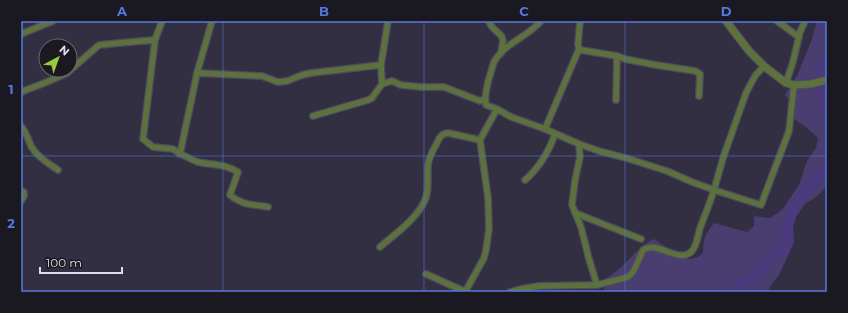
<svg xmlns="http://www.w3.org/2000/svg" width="848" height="313" viewBox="0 0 848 313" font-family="Montserrat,sans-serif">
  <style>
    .green { fill: #493e6f }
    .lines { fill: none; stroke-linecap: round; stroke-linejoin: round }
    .river { stroke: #4c3a7f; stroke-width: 10 }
    .minor-casing { stroke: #4f4b5e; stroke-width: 8 }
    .tertiary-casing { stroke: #4f4b5e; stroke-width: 9 }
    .minor { stroke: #5c713e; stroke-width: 5.5 }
    .tertiary { stroke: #5c713e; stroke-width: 7 }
    .grid { fill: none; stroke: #5779dd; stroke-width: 1; stroke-opacity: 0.55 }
    .neatline { fill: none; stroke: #5779dd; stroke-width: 1.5 }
    .grid-label { font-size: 13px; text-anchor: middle; font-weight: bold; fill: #5779dd }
  </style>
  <rect width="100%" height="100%" fill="#332f43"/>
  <path class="green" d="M817 21H827V186L815 198 806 203 797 215 793 225 794 241 790 251 779 275 769 288 770 292H605L604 289 605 279C610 276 616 272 620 268 632 258 640 245 654 239 662 244 683 260 691 259 696 258 700 256 703 253 703 239 705 234 714 223L747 232 754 226V216L770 218 782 210 799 185 807 161 816 148 818 138 806 127 793 118 789 109V100L785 95 797 76 812 39Z"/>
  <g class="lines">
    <g class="river">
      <polyline points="827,57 824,62 820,92 826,103 826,113 827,116"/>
      <polyline points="733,292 738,286 744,282 759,274 767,260 776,253 784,250 788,244 787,230 794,206 814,181 821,175 827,168"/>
    </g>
    <defs>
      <g id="minor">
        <polyline points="162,21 155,40 143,139 153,147 173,149 180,154 197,73 212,21"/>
        <polyline points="388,21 381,65 382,84 392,81 401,85 422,87 444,87 480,101 485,99"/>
        <path d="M489 21C491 29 498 31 502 37L503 41 501 53"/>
        <path d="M541 21C528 37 504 43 494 62 492 67 491 73 489 78 487 87 484 96 486 105L497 109 511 117 545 129 579 144 599 151 626 158 667 171 692 182 714 190 723 158 746 93 755 76 764 66"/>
        <polyline points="580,21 578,44 579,49 581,50 617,56 625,59 656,65 695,71 700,74 699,96"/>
        <polyline points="777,21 799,37"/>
        <polyline points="21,34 53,21"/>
        <polyline points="197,73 262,76 278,82 287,81 302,75 311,73 381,65"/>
        <polyline points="786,83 793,62 800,32 805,21"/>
        <polyline points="21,92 47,82 67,73 99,45 130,42 155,40"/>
        <polyline points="616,100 617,56"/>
        <polyline points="313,116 368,100 372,98 382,84"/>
        <path d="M21 126C26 132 28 139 31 146 37 157 48 163 58 170"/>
        <polyline points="545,129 579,49"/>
        <polyline points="579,144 580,157 575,180 572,205 581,227 589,259 597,285"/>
        <path d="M180 154C186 156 192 160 198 162 212 165 226 164 238 172L230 195C243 206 253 204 268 207"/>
        <path d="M525 180C539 168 549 151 555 134"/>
        <polyline points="21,191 24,192 24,196 21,201"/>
        <polyline points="575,213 641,239"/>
        <path d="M380 247C395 234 413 222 423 204 430 193 427 178 428 165 429 157 432 152 436 145 439 139 440 134 448 133L480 140"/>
        <polyline points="426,274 466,292"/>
        <polyline points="465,292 484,258 486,250 489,229 488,198 480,140 497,109"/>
        <path d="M510 292 521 289 539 286 597 285 628 277 632 273 636 266 643 250C658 240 679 265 692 251 697 245 698 235 700 228 705 215 710 203 714 190L761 205 789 131 794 85"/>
      </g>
      <polyline id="tertiary" points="726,21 749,51 764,66 786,83 794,85 811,84 827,80"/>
    </defs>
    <use href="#minor" class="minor-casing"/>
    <use href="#tertiary" class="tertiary-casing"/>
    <use href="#minor" class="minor"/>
    <use href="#tertiary" class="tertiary"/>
  </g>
  <path class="grid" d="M223 21V292M424 21V292M625 21V292M21 156H827"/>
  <rect width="848" height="313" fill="none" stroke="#1a1922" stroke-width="44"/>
  <g transform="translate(58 58) rotate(41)"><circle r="19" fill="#1a1922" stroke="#696772"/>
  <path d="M0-3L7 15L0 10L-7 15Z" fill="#97cc38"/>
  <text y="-6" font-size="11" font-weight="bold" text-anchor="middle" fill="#dfddea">N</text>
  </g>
  <path d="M40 267v6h82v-6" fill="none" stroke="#dfddea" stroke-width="2"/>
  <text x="46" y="267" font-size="12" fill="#dfddea" stroke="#1a1922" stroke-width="3" paint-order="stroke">100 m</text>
  <rect x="22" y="22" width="804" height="269" class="neatline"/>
  <g class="grid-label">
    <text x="122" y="16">A</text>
    <text x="324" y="16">B</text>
    <text x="524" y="16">C</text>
    <text x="726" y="16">D</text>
    <text x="11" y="94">1</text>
    <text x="11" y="228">2</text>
  </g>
</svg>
